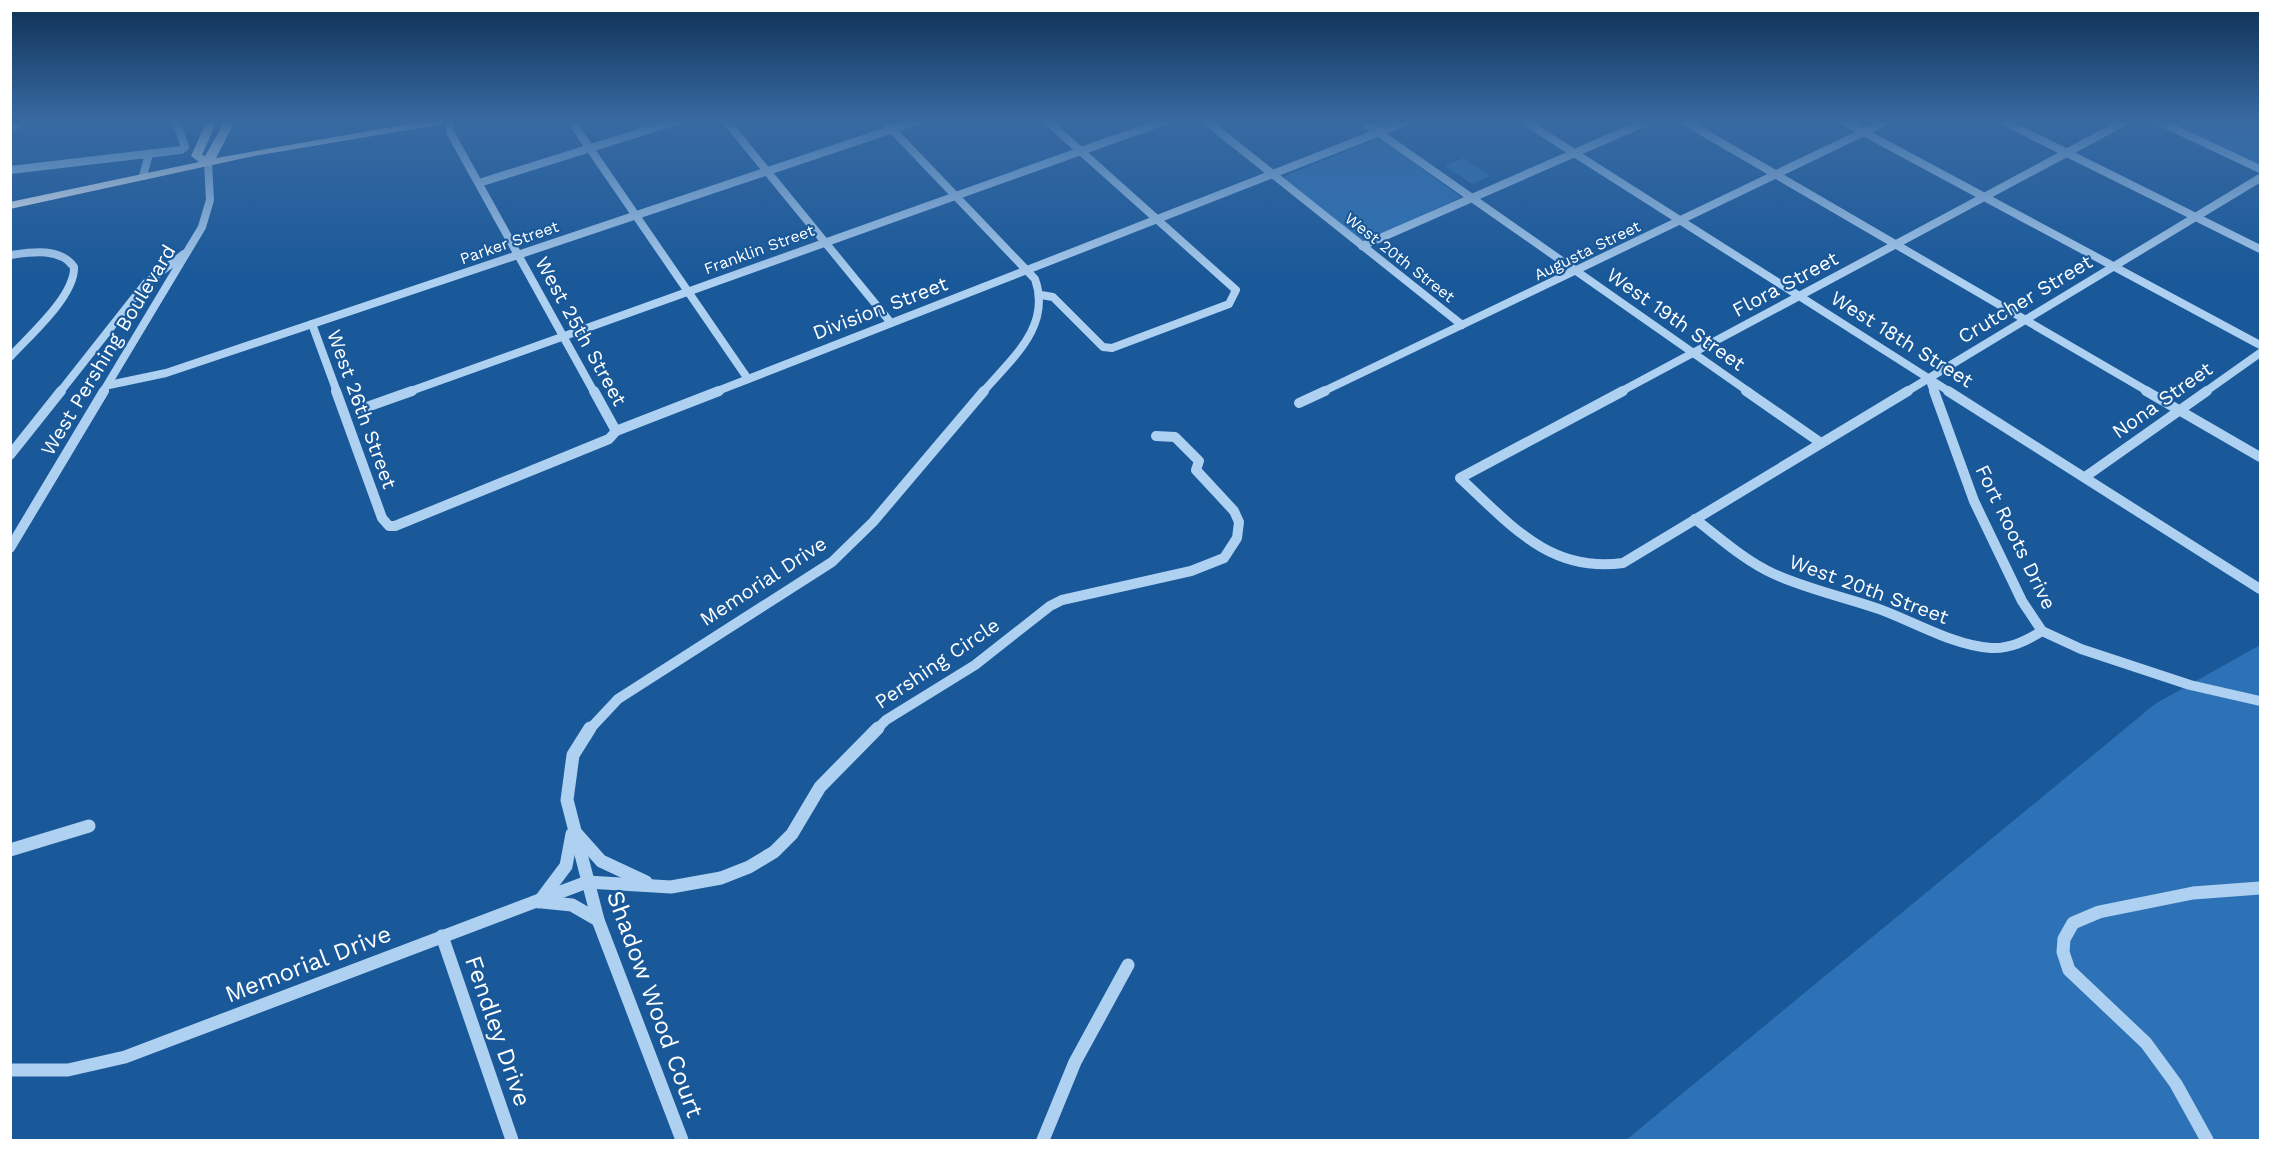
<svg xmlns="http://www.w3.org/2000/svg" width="2271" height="1151" viewBox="0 0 2271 1151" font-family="'Work Sans',sans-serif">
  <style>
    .green { fill: #2d72b6 }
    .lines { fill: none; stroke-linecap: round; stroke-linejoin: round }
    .minor-far2 { stroke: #aed0f1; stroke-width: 8 }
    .minor-far1 { stroke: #aed0f1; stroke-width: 10 }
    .minor { stroke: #aed0f1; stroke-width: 13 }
    .major { fill: #f8fbff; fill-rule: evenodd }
    .labels { text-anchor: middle; stroke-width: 4.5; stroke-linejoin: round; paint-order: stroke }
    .far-street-label { font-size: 16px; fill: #fff; stroke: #195899 }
    .street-label { font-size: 20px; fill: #fff; stroke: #195899 }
    .near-street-label { font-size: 24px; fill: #fff; stroke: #195899 }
  </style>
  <rect width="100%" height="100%" fill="#195899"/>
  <g class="green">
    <polygon points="2168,121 2260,121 2260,164"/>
    <polygon points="1376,139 1382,140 1461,197 1367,240 1361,240 1282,177"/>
    <polygon points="1463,158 1490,176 1472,184 1445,166"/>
    <polygon points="2260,645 2260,1140 1626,1140 2155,704"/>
  </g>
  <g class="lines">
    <g class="minor-far2">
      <polyline points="450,121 450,132 594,392"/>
      <polyline points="571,121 748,379"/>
      <polyline points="726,121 891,323"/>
      <path d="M884 121 1035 279C1052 327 1011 359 983 392"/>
      <polyline points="1206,121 1462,325"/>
      <polyline points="1362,121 1749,392"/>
      <polyline points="1524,121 1950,392"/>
      <polyline points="1684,121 2149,392"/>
      <polyline points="1843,121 2260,345"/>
      <polyline points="2003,121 2260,249"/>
      <polyline points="2158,121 2260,169"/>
      <polyline points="10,128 25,121"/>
      <polyline points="10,170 181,150 185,147 176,121"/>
      <polyline points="143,176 149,154"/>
      <polyline points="479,183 677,121"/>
      <polyline points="1362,246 1648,121"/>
      <path d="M10 255C31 252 60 247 74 267 75 296 30 335 10 357"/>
      <polyline points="1041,295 1053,297 1103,347 1112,348 1229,304 1236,290 1047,121"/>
      <polyline points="312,324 337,392"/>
      <polyline points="1929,378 1934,392"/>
      <polyline points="109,385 166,373 917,121"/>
      <polyline points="60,392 146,283 184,254"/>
      <polyline points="103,392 202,227 210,200 208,162"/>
      <polyline points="408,392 1165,121"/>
      <polyline points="715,392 1408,121"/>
      <polyline points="1322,392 1887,121"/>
      <polyline points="1620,392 2126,121"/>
      <polyline points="1906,392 2260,178"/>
      <polyline points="2205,392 2260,353"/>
    </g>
    <g class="minor-far1">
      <polyline points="336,391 382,518 389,526 395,526 609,439 616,431 719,391"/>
      <polyline points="594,391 616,431"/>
      <path d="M1623 391 1460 478C1510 524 1549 573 1623 563L1908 391"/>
      <polyline points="1746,391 1821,443"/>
      <polyline points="1934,391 1974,501 2022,601 2042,631 2081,649 2190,685 2260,701"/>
      <polyline points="1948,391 2260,589"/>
      <polyline points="2146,391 2260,457"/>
      <polyline points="1299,403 1325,391"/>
      <polyline points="364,408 412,391"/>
      <polyline points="10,455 61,391"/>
      <polyline points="2085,477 2207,391"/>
      <path d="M1695 519C1720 538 1745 561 1774 574 1807 589 1844 597 1879 609 1912 621 1955 646 1991 648 2010 649 2026 641 2042 631"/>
      <polyline points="10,548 104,391"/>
      <polyline points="589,730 618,699 832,562 873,522 984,391"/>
      <polyline points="876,730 886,720 975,665 1050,606 1062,600 1191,571 1224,558 1237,538 1239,522 1234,511 1196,470 1199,461 1175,437 1156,436"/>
    </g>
    <g class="minor">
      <polyline points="590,728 573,755 567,800 598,920 682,1140"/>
      <polyline points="577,834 601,861 646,882"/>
      <polyline points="10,850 89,826"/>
      <polyline points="539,902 566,866 572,834"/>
      <polyline points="542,902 572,905 598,920"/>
      <polyline points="442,936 512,1140"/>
      <polyline points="10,1070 68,1070 125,1057 587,882 671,887 721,878 749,867 774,852 792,834 820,787 878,728"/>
      <polyline points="1043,1140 1075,1062 1128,965"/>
      <polyline points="2207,1140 2176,1084 2146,1043 2069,970 2063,952 2064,939 2073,923 2099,912 2193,893 2260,888"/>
    </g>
    <polygon class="major" points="207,121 217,121 202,155 205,156 225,121 235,121 216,158 425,121 448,121 443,124 254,156 10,209 10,202 199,162 191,156"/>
  </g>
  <linearGradient id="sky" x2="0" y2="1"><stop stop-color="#0e3054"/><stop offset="0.43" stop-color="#386aa2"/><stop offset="1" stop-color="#386aa2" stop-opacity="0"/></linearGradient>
  <rect width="2271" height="282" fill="url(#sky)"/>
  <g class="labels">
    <g class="far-street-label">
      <text transform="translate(509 242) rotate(-19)" y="6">Parker Street</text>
      <text transform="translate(759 249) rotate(-20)" y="6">Franklin Street</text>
      <text transform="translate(1587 250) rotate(-26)" y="6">Augusta Street</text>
      <text transform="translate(1400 257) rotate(38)" y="6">West 20th Street</text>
    </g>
    <g class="street-label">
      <text transform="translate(1785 284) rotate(-28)" y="7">Flora Street</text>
      <text transform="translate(2025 299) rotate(-31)" y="7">Crutcher Street</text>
      <text transform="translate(880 308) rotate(-21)" y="7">Division Street</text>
      <text transform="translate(1676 319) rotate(35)" y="7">West 19th Street</text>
      <text transform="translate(581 331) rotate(61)" y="7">West 25th Street</text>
      <text transform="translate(1902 339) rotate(32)" y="7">West 18th Street</text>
      <text transform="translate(108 350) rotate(-59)" y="7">West Pershing Boulevard</text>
      <text transform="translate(2162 400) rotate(-35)" y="7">Nona Street</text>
      <text transform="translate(362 409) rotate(70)" y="7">West 26th Street</text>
      <text transform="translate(2016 537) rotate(64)" y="7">Fort Roots Drive</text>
      <text transform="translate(763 581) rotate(-33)" y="7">Memorial Drive</text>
      <text transform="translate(1869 589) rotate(20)" y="7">West 20th Street</text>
      <text transform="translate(937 663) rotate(-34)" y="7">Pershing Circle</text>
    </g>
    <g class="near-street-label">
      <text transform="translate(308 964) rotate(-21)" y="8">Memorial Drive</text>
      <text transform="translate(655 1004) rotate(70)" y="8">Shadow Wood Court</text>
      <text transform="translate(498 1031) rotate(71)" y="8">Fendley Drive</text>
    </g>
  </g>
  <rect width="2271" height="1151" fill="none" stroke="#ffffff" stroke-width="24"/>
</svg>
